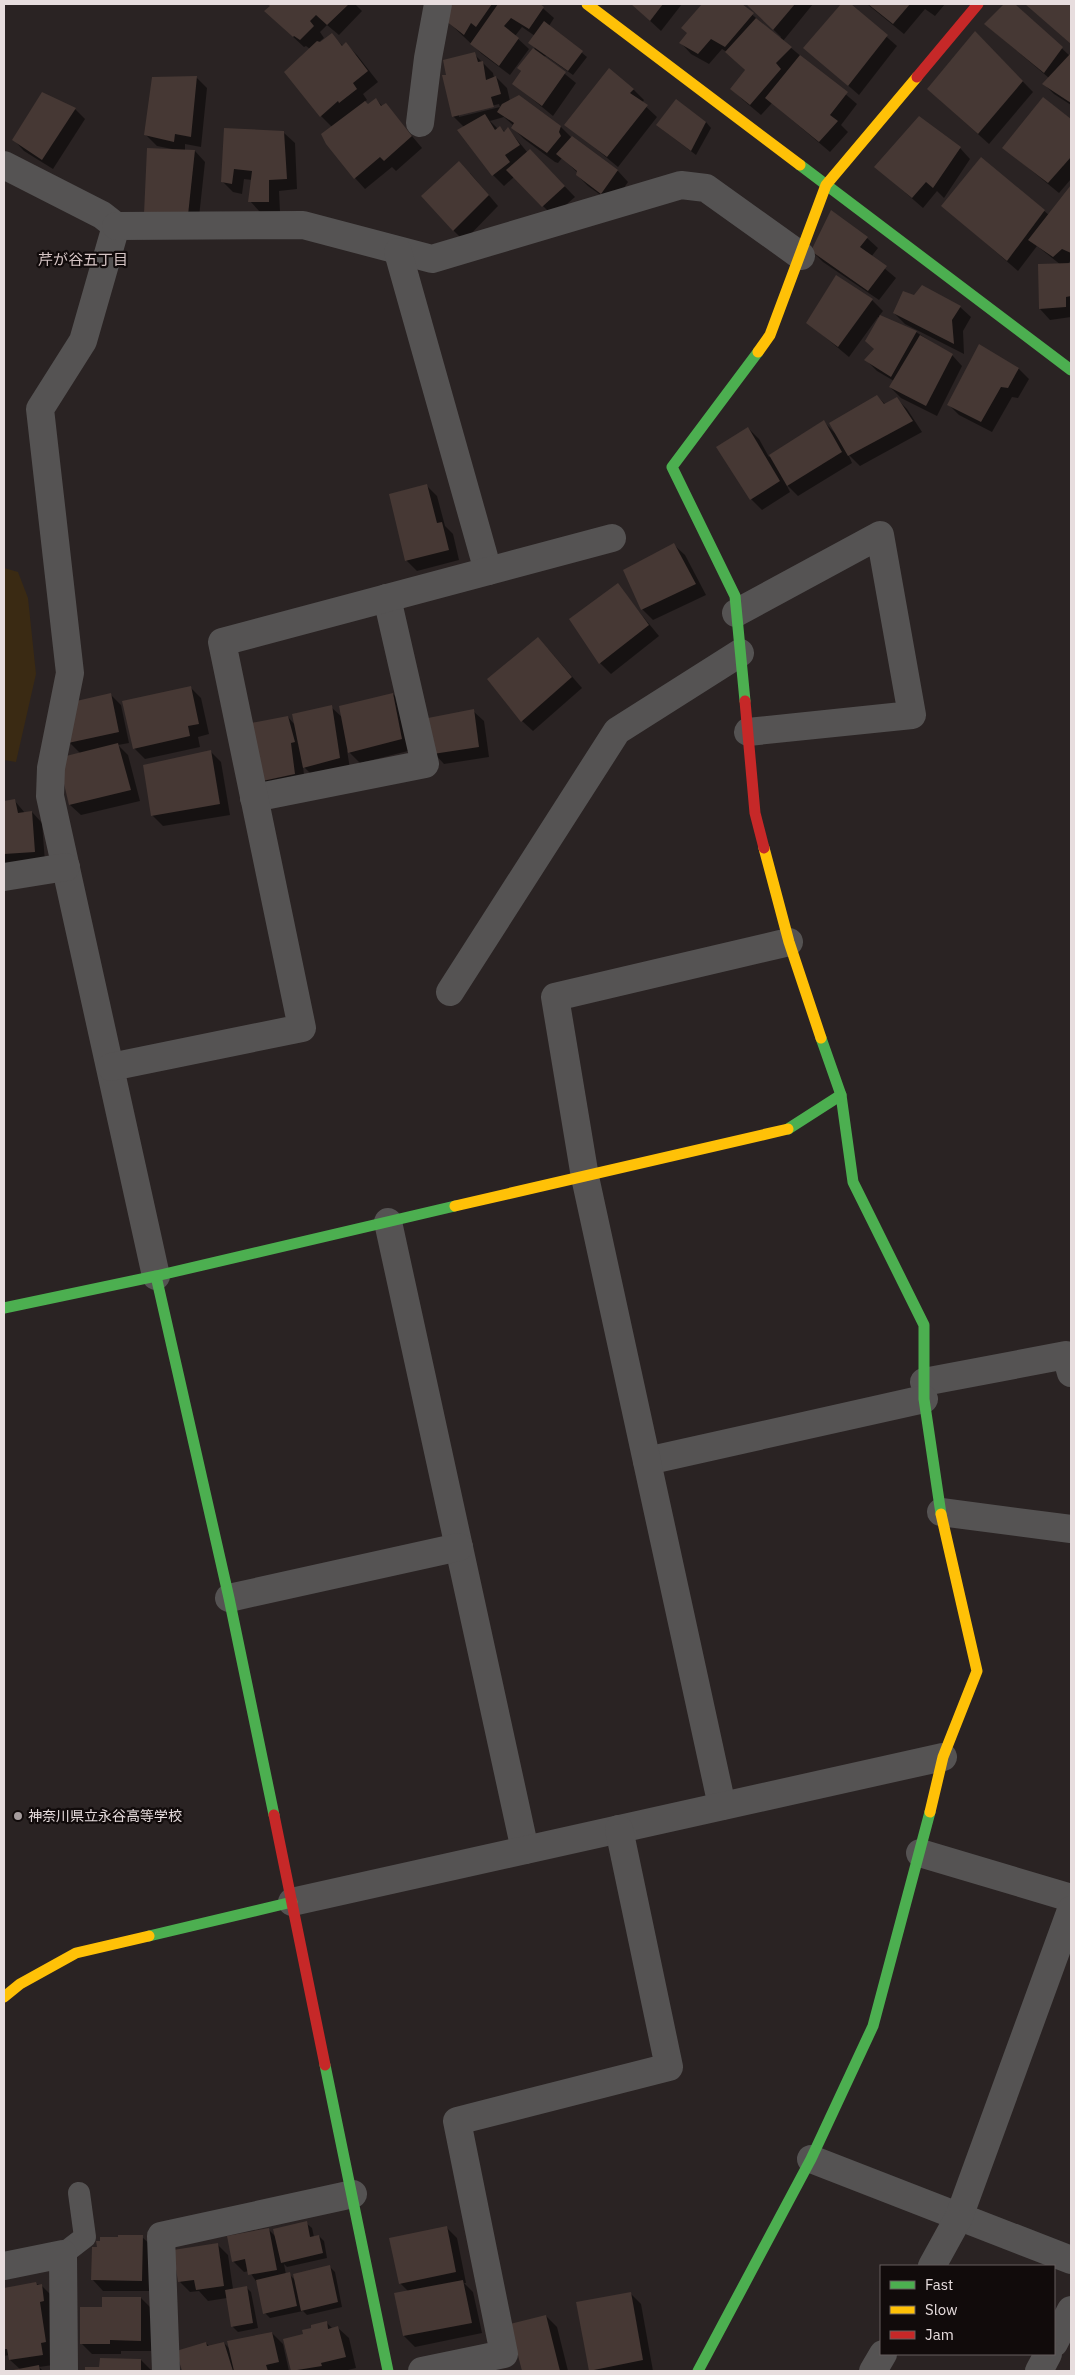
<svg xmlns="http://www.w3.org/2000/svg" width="1075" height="2375" viewBox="0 0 1075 2375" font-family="'IBM Plex Sans','Noto Sans JP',sans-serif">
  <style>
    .green { fill: #3a2a13 }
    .shadow { fill: #0007; fill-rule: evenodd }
    .building { fill: #463834 }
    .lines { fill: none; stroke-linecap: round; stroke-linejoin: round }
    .lane { stroke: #555353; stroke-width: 22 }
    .street { stroke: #555353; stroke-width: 28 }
    .fast { stroke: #4caf50; stroke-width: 11 }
    .slow { stroke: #ffc107; stroke-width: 11 }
    .jam { stroke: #c62828; stroke-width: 11 }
    .poi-dot { fill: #a59c9d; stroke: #110b0b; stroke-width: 2 }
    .labels { text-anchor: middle; stroke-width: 4.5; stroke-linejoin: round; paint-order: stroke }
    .poi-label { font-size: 14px; fill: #e7ddde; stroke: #110b0b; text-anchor: start }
    .neighbourhood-label { font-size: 15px; fill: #d6c5c5; stroke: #110b0b }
  </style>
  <rect width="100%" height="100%" fill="#2a2323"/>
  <polygon class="green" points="4,568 18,572 28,598 36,674 16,762 4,760"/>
  <g class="shadow">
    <polygon points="269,4 355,4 362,11 339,35 327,25 320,32 324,38 319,42 321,43 331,35 343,46 346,44 357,55 378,82 363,94 367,100 364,102 368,105 376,99 383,107 386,105 422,148 396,171 392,167 365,189 355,178 332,127 321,116 310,49 306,46 304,47 277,22"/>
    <polygon points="454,4 538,4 554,18 549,26 587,57 573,75 546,56 544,57 576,83 553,116 514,84 522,72 518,68 535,48 530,43 535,36 522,27 515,36 529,49 510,75 482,54 444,18"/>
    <polygon points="632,4 682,4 661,31"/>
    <polygon points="704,4 740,4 780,39 781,37 747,4 813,4 783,41 857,104 841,125 848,132 830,152 772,103 761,115 743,100 732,89 746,71 727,52 722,49 709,64 691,54 681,43 688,33 682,28"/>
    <polygon points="843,4 849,4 897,46 859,95 805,48"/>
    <polygon points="867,4 945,4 935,16 925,9 904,34"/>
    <polygon points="1005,4 1014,4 1070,56 1071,54 1071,105 1054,94 1044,84 1049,78 985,24"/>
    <polygon points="1026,4 1071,4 1071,43"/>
    <polygon points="976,33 1033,92 989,144 940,100"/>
    <path d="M474 54 493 73 494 78 496 77 507 88 510 101 519 96 561 127 572 138 618 171 628 182 613 204 588 186 577 175 578 173 562 158 558 163 555 162 524 139 513 128 514 126 504 117 490 121 498 129 500 127 505 132 508 129 528 153 541 162 575 197 553 216 514 177 504 186 493 175 459 130 464 127 453 116 448 76ZM499 104 500 107 459 117V114Z"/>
    <polygon points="609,70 634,90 644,100 642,103 657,117 618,167 566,124"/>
    <polygon points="196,77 207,88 201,147 185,144 185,151 195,151 205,162 198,226 156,224 172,149 157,146 146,135"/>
    <polygon points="1043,98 1071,120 1071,179 1059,193 1004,148"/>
    <polygon points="75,109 85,119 53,169 24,151 14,140"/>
    <polygon points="706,122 711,128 696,155 663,130"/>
    <polygon points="225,130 284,133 295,143 297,189 279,191 280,212 260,212 250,201 252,180 244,179 242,194 233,192 222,181"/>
    <polygon points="960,148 970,159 944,198 937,191 923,208 876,167"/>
    <polygon points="981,158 1049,215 1071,187 1071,260 1067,265 1071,265 1071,317 1050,320 1040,309 1061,265 1037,246 1018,271 943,206"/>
    <polygon points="470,173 498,206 464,241 453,230"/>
    <polygon points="867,238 878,248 871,257 896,278 879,300 823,262 812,251"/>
    <polygon points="837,277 872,300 883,311 879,316 916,332 952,355 962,366 937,416 901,398 890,387 894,381 877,371 866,360 875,350 880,318 878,317 849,357 808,323"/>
    <polygon points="960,307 971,317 963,331 964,354 905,324 894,313"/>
    <polygon points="1018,368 1029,379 1018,398 1012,397 992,432 959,415 948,404"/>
    <polygon points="877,396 885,404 897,399 907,409 922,432 860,466 848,454 852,463 798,496 786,484 790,492 762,510 751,499 748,428 759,439 769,457 823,421 836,434"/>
    <polygon points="427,486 437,496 445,526 453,534 459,560 417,571 406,560"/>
    <polygon points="674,545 685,555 706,595 653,620 642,609"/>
    <polygon points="617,585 659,636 611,674 600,663 570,619"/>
    <polygon points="548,649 582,688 533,731 522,721"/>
    <polygon points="190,687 201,698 209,734 198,737 200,747 145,759 134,748"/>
    <polygon points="393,694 403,705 412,750 360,763 347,750 350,769 315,778 303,766 305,784 259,782 288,717 295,725 331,707 343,718"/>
    <polygon points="111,695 121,705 129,743 118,745 128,755 140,801 81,815 70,805 80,753 70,743"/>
    <polygon points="473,711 484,721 489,757 444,764 434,753"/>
    <polygon points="210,751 221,762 230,815 163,826 152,815"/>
    <polygon points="14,800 25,813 32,812 42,823 45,862 4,865 4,802"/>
    <polygon points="306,2223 312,2228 314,2237 319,2236 324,2241 327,2258 287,2267 284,2264 286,2275 289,2274 295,2280 330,2267 335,2272 342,2307 307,2315 303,2311 270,2318 265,2313 258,2284 249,2271 244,2272 233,2261 268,2229 276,2237"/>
    <polygon points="447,2228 457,2238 466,2283 464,2283 473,2292 482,2333 415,2347 404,2336 409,2292 400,2283"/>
    <polygon points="142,2237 153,2247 153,2291 103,2291 93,2280"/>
    <polygon points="217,2244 228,2255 233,2289 246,2287 251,2292 258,2328 238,2332 233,2327 227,2298 208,2301 199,2291 190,2292 180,2282"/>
    <polygon points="36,2284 41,2285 52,2296 54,2312 50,2313 56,2352 53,2365 39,2367 43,2371 15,2371 21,2370 10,2360 9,2355 4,2356 4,2289"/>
    <polygon points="630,2293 641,2304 653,2371 591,2371"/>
    <polygon points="141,2298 152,2309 151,2351 121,2351 121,2354 92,2354 81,2343 103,2308"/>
    <polygon points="546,2316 557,2327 568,2371 523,2371 511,2325"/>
    <polygon points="326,2322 333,2329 338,2328 349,2338 356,2368 344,2371 292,2371 284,2340 305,2335"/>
    <polygon points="272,2333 283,2344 289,2371 184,2371 178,2352 206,2343 210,2347 224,2343 230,2349"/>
    <polygon points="141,2360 152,2371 87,2371 87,2368 100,2369"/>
  </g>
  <g class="building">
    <polygon points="267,4 349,4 327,25 316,15 310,21 314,26 300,40 294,36 293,37 264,11 270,6"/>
    <polygon points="453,4 492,4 476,27 471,23 464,35 442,18"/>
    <polygon points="498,4 540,4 544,7 529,29 511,18 504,26 519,38 499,66 470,44"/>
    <polygon points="631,4 663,4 650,21"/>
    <polygon points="702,4 742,4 754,13 725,47 711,39 698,54 679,43 687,33 681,28"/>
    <polygon points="746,4 795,4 773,30"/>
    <polygon points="841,4 851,4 888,35 848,86 803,48"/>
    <polygon points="868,4 910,4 893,24"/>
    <polygon points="1004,4 1015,4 1063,47 1044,73 984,24"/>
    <polygon points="1025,4 1071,4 1071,44"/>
    <polygon points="756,18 792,47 776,63 781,69 750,105 730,89 745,70 725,52"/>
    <polygon points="544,21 583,51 568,71 528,43"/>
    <polygon points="975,31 1023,81 978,134 927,89"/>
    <polygon points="332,33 342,46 346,42 368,71 353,83 357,89 339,103 338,101 320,117 284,72 317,41 320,42"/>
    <polygon points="533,48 566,72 542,106 512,84 521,71 517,68"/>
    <polygon points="475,52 478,62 483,61 486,80 496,76 501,94 491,97 494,107 452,117 442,75 446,75 443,60"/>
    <polygon points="1071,53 1071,103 1042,84"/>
    <polygon points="800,55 848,92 830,115 838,121 819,142 765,98"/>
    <polygon points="609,68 634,89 630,93 648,105 607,157 564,125"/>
    <polygon points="197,76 191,137 175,134 174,142 144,135 152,77"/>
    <polygon points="42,92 76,108 42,160 12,140"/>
    <polygon points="519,95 561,126 559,132 561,136 547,153 511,128 514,123 497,112 502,104"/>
    <polygon points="1043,97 1071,119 1071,157 1048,183 1002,148"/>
    <polygon points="376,98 381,106 386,103 412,136 384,161 380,157 354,179 326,144 321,134 365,101 368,104"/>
    <polygon points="676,99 706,122 691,151 656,125"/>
    <polygon points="485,114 495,130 500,126 504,132 508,127 520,145 505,155 510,162 492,176 457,130"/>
    <polygon points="919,116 961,147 933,188 926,182 912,198 874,167"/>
    <polygon points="224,128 284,131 287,179 269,180 269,202 248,202 252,171 234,169 232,184 221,182"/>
    <polygon points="572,136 618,170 601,194 576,175 577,171 556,154"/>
    <polygon points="147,148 195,150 188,215 144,214"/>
    <polygon points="530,149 565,186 542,207 506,170"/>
    <polygon points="981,157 1045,210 1007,261 941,206"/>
    <polygon points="459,161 489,195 453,231 421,196"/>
    <polygon points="1071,185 1071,253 1062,249 1053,257 1028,240"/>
    <polygon points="831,210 868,237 860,247 887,266 868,291 811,251"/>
    <polygon points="1071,263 1071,296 1066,297 1066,307 1039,309 1038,264"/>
    <polygon points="836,275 873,299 838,347 806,323"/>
    <polygon points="922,285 961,306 952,320 954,344 893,313 903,291 914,295"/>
    <polygon points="880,315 917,331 891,377 864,360 874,349 865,341"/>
    <polygon points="920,335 953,354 926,406 889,387"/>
    <polygon points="979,344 1019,368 1008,388 1001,387 981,422 947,405"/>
    <polygon points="877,395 884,404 897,397 913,421 848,456 829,423"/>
    <polygon points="824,420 842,452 787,486 769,455"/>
    <polygon points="748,427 780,481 750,500 716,447"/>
    <polygon points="427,484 437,523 442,522 449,550 405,561 389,494"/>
    <polygon points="674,543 696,584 641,610 623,570"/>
    <polygon points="618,583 649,625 599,664 569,619"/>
    <polygon points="538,637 572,677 521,722 487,679"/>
    <polygon points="191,686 199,724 188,726 190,736 133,749 122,701"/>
    <polygon points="111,693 119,732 68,743 72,702"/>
    <polygon points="393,693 402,739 348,753 339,706"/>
    <polygon points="332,705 340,758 303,768 292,714"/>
    <polygon points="474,709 479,747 433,754 428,718"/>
    <polygon points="288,716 295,742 291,743 295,774 258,782 246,724"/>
    <polygon points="118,743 131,790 69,805 58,758"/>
    <polygon points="211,750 220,804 151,816 143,765"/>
    <polygon points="15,799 18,813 32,811 35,852 4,854 4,801"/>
    <polygon points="307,2221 310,2237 319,2235 323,2253 281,2263 273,2229"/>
    <polygon points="447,2226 456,2272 399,2284 389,2238"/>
    <polygon points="269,2228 277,2270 248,2275 245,2259 232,2262 227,2236"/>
    <polygon points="118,2235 143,2235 142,2281 91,2280 92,2247 97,2247 96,2241 100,2241 100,2237 118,2237"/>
    <polygon points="218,2243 224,2286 196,2290 194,2280 178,2282 173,2250"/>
    <polygon points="330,2265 338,2302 301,2311 293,2274"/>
    <polygon points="290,2272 297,2306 263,2314 256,2280"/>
    <polygon points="463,2280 472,2323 403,2336 394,2293"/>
    <polygon points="36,2282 37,2285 42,2284 44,2301 40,2302 46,2342 41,2343 43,2355 9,2360 7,2349 5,2349 4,2344 4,2288"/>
    <polygon points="247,2286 253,2323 231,2327 225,2290"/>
    <polygon points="631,2292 643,2360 589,2371 576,2302"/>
    <polygon points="102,2297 141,2297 141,2341 110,2340 110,2344 80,2344 80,2307 102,2307"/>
    <polygon points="546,2315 560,2371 522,2371 510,2324"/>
    <polygon points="327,2321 328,2329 338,2326 346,2357 321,2363 322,2366 291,2371 283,2339 303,2334 302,2330 311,2328 311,2325"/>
    <polygon points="272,2332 279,2362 266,2365 268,2371 234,2371 227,2341"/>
    <polygon points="206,2342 207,2346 224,2342 233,2371 182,2371 176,2351"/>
    <polygon points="100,2358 141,2359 141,2371 85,2371 85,2367 99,2367"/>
    <polygon points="39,2365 40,2371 13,2371 13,2370"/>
  </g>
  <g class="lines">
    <polyline class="lane" points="63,2254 85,2237 79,2193"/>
    <g class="street">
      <polyline points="420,123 428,58 438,4"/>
      <polyline points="4,165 102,215 116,226 83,341 40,409 70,673 51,768 50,796 156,1276"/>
      <polyline points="116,226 303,225 432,259 681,185 706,188 801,256"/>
      <polyline points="398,252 488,571"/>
      <polyline points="736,613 880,535 912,715 748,732"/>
      <polyline points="254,798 425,764 387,598"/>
      <polyline points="4,877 66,867"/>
      <polyline points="450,992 617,731 740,653"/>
      <polyline points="111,1067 302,1028 222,642 612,538"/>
      <polyline points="388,1222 525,1850"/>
      <polyline points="924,1382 1066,1355 1071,1373"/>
      <polyline points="647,1461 924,1399"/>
      <polyline points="941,1512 1071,1529"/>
      <polyline points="229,1598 459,1547"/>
      <polyline points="722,1806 585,1177 555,997 789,942"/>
      <polyline points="920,1853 1071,1898"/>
      <polyline points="292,1902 943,1757"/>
      <polyline points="811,2159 1071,2260"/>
      <polyline points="4,2266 63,2254 64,2371"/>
      <polyline points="932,2266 959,2217 1071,1910"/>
      <polyline points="1054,2343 1071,2310"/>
      <polyline points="166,2371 161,2236 353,2194"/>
      <polyline points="422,2371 504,2354 457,2121 669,2067 619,1829"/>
      <polyline points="873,2371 883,2354"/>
      <polyline points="1039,2371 1048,2354"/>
    </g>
    <g class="fast">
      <polyline points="800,165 1071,370"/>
      <polyline points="745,701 735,596 672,467 758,352"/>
      <polyline points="821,1038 841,1095 853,1182 924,1325 924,1399 941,1514"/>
      <polyline points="788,1129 841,1095"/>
      <polyline points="156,1276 229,1598 274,1815"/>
      <polyline points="4,1308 156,1276 455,1206"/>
      <polyline points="149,1936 292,1902"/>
      <polyline points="325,2065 388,2371"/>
      <polyline points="698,2371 811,2159 873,2026 930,1812"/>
    </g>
    <g class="slow">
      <polyline points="587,4 800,165"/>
      <polyline points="758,352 770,335 826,185 917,77"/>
      <polyline points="764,848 789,942 821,1038"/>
      <polyline points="455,1206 788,1129"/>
      <polyline points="930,1812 943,1757 977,1671 941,1514"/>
      <polyline points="4,1997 20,1984 76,1953 149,1936"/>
    </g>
    <g class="jam">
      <polyline points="917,77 978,4"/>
      <polyline points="745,701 755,813 764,848"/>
      <polyline points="274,1815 325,2065"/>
    </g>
  </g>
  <circle class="poi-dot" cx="18" cy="1816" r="5"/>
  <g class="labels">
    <g class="poi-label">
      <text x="28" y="1821">神奈川県立永谷高等学校</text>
    </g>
    <g class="neighbourhood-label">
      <text x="83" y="265">芹が谷五丁目</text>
    </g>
  </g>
  <rect width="1075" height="2375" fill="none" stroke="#e7ddde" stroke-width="10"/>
  <rect x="880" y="2265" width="175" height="90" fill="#110b0b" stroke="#675f5f"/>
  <rect x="890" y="2281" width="25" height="8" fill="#4caf50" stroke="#675f5f"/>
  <text x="925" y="2290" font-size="15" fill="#e7ddde">Fast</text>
  <rect x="890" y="2306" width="25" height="8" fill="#ffc107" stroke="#675f5f"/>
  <text x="925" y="2315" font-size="15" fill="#e7ddde">Slow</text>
  <rect x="890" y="2331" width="25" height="8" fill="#c62828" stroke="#675f5f"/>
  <text x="925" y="2340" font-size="15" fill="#e7ddde">Jam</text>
</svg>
